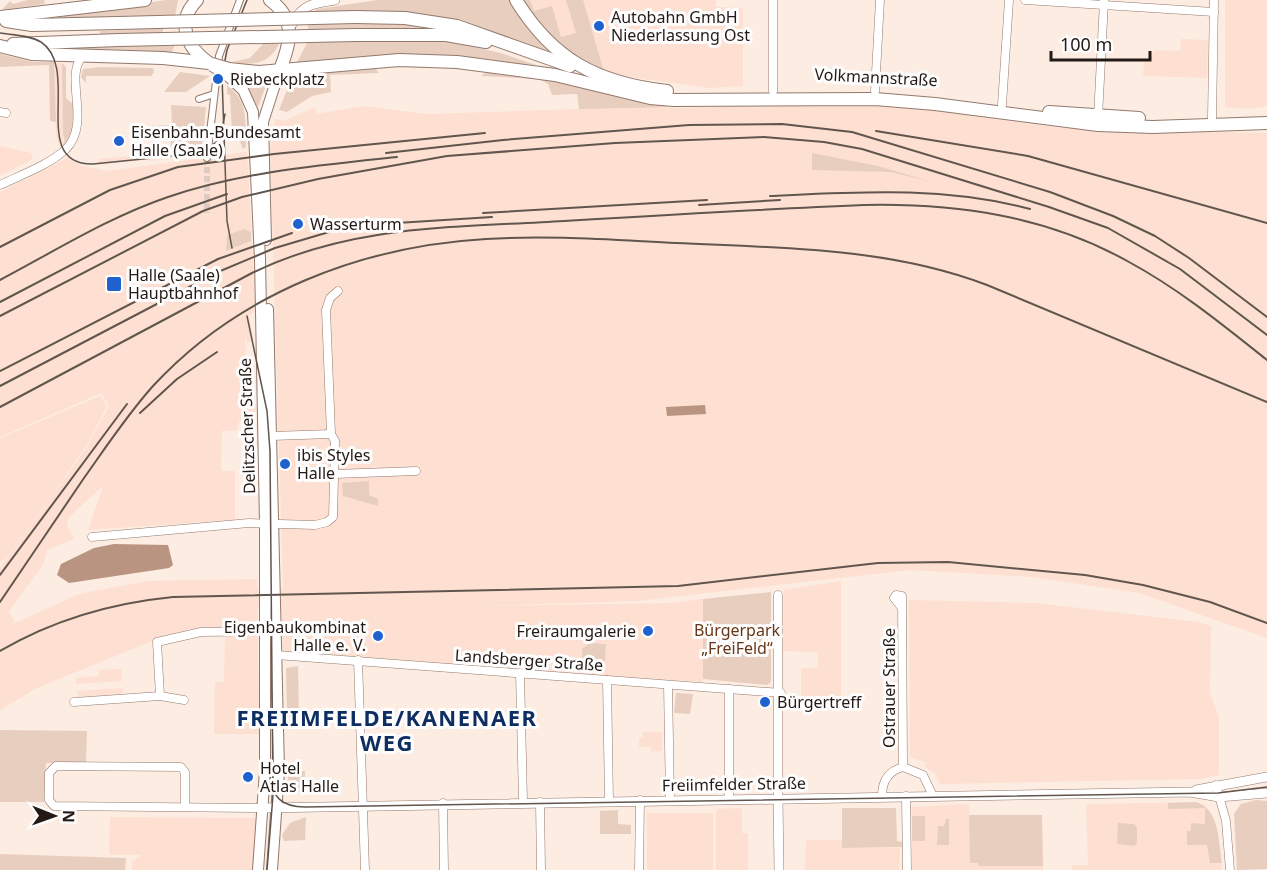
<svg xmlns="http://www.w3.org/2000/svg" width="1267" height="870" viewBox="0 0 1267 870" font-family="'Noto Sans',sans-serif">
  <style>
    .built { fill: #fde0d1 }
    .green { fill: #e8cebf }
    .water { fill: #b99481 }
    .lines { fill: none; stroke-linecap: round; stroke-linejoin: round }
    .pedestrian-tunnel { stroke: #dcccc3; stroke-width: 6; stroke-dasharray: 6 3; stroke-linecap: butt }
    .pedestrian-casing { stroke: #93796c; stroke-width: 8 }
    .minor-casing { stroke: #93796c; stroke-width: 9 }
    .tertiary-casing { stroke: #93796c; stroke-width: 10 }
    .secondary-casing { stroke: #93796c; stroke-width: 12 }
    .primary-casing { stroke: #93796c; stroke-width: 14 }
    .pedestrian { stroke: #fff; stroke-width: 6 }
    .minor { stroke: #fff; stroke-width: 8 }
    .tertiary { stroke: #fff; stroke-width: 9 }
    .secondary { stroke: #fff; stroke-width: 10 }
    .primary { stroke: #fff; stroke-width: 12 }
    .tram { stroke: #61554e; stroke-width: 1.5 }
    .rail { stroke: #61554e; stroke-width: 2 }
    .secondary-bridge-casing { stroke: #93796c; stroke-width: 12; stroke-linecap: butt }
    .primary-bridge-casing { stroke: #93796c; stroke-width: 14; stroke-linecap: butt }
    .secondary-bridge { stroke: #fff; stroke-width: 10 }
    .primary-bridge { stroke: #fff; stroke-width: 12 }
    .poi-dot { fill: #1f61cd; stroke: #fdfdfd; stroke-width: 2 }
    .labels { text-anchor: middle; stroke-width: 6; stroke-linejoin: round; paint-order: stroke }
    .poi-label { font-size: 16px; fill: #241a15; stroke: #fdfdfd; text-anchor: start }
    .street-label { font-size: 16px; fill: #241a15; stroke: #fdfdfd }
    .park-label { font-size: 16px; fill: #673618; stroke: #fdfdfd }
    .district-label { font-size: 22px; font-weight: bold; letter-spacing: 1.5px; fill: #0e2e62; stroke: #fdfdfd }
  </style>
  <rect width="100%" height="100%" fill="#fdece2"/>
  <g class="built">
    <polygon points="530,0 716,0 716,7 743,8 743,86 709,88 608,74 573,53 534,15"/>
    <polygon points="1225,0 1267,0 1267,106 1250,109 1225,107"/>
    <polygon points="1181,39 1208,40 1207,78 1143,76 1144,61 1156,50 1180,51"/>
    <polygon points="54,62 62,63 62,71 63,133 65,143 60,148 56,135"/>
    <polygon points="598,105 680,108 779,105 902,106 1060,128 1267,133 1267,638 1139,593 1032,577 910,570 637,601 473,606 671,603 703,599 703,682 515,672 283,654 281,607 258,607 257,629 155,640 39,687 0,710 0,568 87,447 109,406 101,393 0,437 0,192 67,158 83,166 107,171 247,152 252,241 255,312 249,315 253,337 250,342 247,343 245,334 246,361 257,412 245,412 246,423 240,420 236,431 222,431 221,471 235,471 235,520 88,530 103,486 69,517 67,525 74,539 47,550 43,565 9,611 15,623 79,594 147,581 257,579 257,589 283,588 270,148 275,119 284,121 315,107 316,114 363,106 428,114 579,109"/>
    <polygon points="0,146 31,153 33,159 0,176"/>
    <polygon points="199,148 200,156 149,161 149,154"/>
    <polygon points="145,155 145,160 99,165 99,159"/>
    <polygon points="100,396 107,406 88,443 45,505 7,557 0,562 0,438"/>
    <polygon points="841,581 841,699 801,698 801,668 818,668 818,652 783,651 784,590"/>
    <polygon points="909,600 1036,603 1198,622 1211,626 1210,693 1219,718 1219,775 1200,779 940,784 935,774 925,767 925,762 910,757"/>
    <polygon points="225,635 258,635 259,734 214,734 215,682 224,682"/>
    <polygon points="121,669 122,681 76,684 76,678 99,676 99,670"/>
    <polygon points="123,688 123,694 78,697 77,691"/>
    <polygon points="643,732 662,732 662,751 651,752 651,747 639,747 639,738 643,738"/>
    <polygon points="1196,802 1204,805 1213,816 1222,870 1072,870 1072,865 1088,865 1086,804"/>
    <polygon points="969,804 971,863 978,863 979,866 1043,866 1043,870 912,870 912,807"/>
    <polygon points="742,808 742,833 748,833 748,870 716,870 716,809"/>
    <rect x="647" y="813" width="66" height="57"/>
    <polygon points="110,817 254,818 257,821 252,870 132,870 132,861 142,855 109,855"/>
    <polygon points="806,840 842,840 842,848 900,848 899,870 805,870"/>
  </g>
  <g class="green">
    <polygon points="28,0 44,0 45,4 2,10 10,1 13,4"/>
    <polygon points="166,0 178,0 175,16 63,21 64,16 68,15"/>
    <polygon points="377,0 510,0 521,18 549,50 547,52 454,20 411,13 311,13 317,9"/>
    <polygon points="520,0 530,0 534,11 552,6 561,37 576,33 566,0 583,0 604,72 560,48"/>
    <polygon points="409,22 486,41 308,30 308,24"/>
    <polygon points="163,28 163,34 107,35 100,34 100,31"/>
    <polygon points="439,39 501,53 536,65 442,58 295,66 308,41"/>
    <path d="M265 42 279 44C269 64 252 66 232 62L250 58Z"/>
    <polygon points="175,44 172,52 92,49 57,52 52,45"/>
    <polygon points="0,54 33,62 54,62 56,122 50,121 49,65 0,67"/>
    <polygon points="62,63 66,67 66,98 74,105 72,131 65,143 63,133"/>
    <polygon points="99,67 153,68 154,72 151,76 86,76 86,83 81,77 83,69"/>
    <polygon points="374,67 379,73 330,75 331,92 312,96 287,112 279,110 293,75"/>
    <polygon points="491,68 663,102 667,107 579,109 577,94 552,95 548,84 539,79 481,76"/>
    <polygon points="180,72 210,76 186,92 164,92"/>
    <polygon points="239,76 269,78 258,107 238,79"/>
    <path d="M227 85C249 101 245 122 246 147L243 149 239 139 232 134 230 95 227 94Z"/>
    <polygon points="171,105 206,107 202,147 149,154 157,147 171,147 170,127 151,126 172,125"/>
    <polygon points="812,153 878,166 932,182 891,172 812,170"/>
    <polygon points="244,229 251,232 251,241 226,251 227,235"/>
    <polygon points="369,481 369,495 378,499 378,506 343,496 342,483"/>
    <polygon points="771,592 771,682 767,685 703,679 703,599"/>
    <polygon points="590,643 606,644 605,661 582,659 582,649"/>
    <polygon points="298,666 299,718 287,718 286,668"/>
    <polygon points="676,693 693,694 690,714 674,713"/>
    <polygon points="0,730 87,731 86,763 46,763 44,802 0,802"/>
    <polygon points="285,770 305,771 305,795 292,789"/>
    <polygon points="1256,800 1267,801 1267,869 1237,870 1234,814 1241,804"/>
    <path d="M1196 802C1220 810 1218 841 1222 863H1210L1207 845H1187V831H1191V823L1205 824V808L1168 809V803Z"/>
    <polygon points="842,808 896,808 897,841 903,842 903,847 842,848"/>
    <polygon points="618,810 618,824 631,825 631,834 600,834 600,811"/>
    <polygon points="969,815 1042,815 1043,866 978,866 978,863 970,863"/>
    <rect x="912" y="816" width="13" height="25"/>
    <polygon points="306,817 305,840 284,841 282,835 290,823"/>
    <polygon points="946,819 949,819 949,845 937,845 938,826 944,826"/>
    <polygon points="1118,823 1134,824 1137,827 1137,843 1134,846 1117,844"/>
    <polygon points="0,854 126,858 125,870 0,870"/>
  </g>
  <g class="water">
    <polygon points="705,405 706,414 667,416 666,407"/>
    <polygon points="114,544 168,545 173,565 169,568 69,583 57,575 61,564 94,548"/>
  </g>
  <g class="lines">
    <polyline class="pedestrian-tunnel" points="207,158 207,213"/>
    <defs>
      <g id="pedestrian">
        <polyline points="199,99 214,94"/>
        <polyline points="207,158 219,56 240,0"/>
      </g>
      <g id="minor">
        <polyline points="773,0 773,91"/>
        <polyline points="1025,0 1214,12"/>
        <polyline points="875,91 880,0"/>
        <polyline points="1002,105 1009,0"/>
        <polyline points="0,112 6,113"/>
        <polyline points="1098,117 1104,1"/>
        <polyline points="1212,118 1214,0"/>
        <path d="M0 185C21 175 49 165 66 149 92 123 63 75 83 56"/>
        <polyline points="272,436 331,434"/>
        <polyline points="335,474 416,471"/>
        <polyline points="92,537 249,523 315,525 327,522 333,517 335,441 331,434 326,310 330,298 338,291"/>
        <polyline points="778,595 778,798"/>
        <polyline points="902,608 894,598 896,595 902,596 903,767"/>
        <polyline points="276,655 781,693"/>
        <polyline points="358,660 365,870"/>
        <polyline points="520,673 523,802"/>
        <polyline points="607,680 609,801"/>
        <polyline points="668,685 670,800"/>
        <polyline points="160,696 157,642 201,632 265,631"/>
        <polyline points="74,702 160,696 184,700"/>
        <polyline points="1216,785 1226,821 1230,870"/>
        <path d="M882 796C882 781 888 771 903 767L923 775 933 796"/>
        <polyline points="906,796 907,870"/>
        <polyline points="729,799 729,689"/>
        <polyline points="540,802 541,870"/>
        <polyline points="443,803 444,870"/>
        <polyline points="185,807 185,772 181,767 56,766 49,773 49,800 54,806 254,808 264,808"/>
        <polyline points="639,870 640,800"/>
      </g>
      <g id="tertiary">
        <path d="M293 23C302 4 315 3 335 0"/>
        <polyline points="1196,790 1267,777"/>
        <polyline points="778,798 779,870"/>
        <polyline points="264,808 1190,792 1219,797 1267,793"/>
      </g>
      <g id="secondary">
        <polyline points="228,76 243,90 253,112 260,259 265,524 265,771 258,870"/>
        <polyline points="266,240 263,122 279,72"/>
        <polyline points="268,309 279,771 272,870"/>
      </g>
      <g id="primary">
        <path d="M197 0C175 22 187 48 209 63"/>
        <path d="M270 0C298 20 290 45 279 72"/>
        <path d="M516 0C553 60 597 83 667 91"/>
        <polyline points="0,17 145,0"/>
        <polyline points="355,17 405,18 457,26 570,66"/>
        <polyline points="6,21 32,25 118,23"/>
        <polyline points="356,35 446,35 486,42"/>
        <polyline points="13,44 119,40"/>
        <polyline points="0,46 32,54 163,58 209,63"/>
        <polyline points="229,69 259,72 399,60 457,62 555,75 650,98 674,100 875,99 935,104 1098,125 1153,127 1267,123"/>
        <polyline points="1049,112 1139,118"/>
      </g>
    </defs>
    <use href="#pedestrian" class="pedestrian-casing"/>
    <use href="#minor" class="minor-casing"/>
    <use href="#tertiary" class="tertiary-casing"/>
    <use href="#secondary" class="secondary-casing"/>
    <use href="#primary" class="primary-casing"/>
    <use href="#pedestrian" class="pedestrian"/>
    <use href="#minor" class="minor"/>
    <use href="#tertiary" class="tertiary"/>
    <use href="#secondary" class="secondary"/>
    <use href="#primary" class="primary"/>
    <g class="tram">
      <path d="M0 33C13 35 29 35 41 42 82 69 28 165 93 164L202 153 220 139 225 114"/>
      <polyline points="232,248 227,221 222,76 227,50 247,0"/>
      <polyline points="247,316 267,411 270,451 273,795 267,870"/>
      <path d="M270 774C271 797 282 807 305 807L1218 793 1267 787"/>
    </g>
    <g class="rail">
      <polyline points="876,131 1028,156 1267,223"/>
      <polyline points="386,153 503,140 689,125 782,124 852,132 1050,192 1113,216 1155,236 1189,258 1267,317"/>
      <path d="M770 196C858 192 943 186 1030 209"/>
      <polyline points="699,205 780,200"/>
      <polyline points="483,213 707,200"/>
      <polyline points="0,247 110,190 178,167 274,154 485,133"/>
      <path d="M0 280C55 251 109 217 168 197 241 172 320 165 397 157"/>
      <polyline points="0,302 165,216 227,194"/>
      <polyline points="0,316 203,211 242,197 318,179 447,156 615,143 764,137 824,142 862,149 1049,207 1108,228 1180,269 1267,335"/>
      <polyline points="0,371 218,259 292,233"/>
      <polyline points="0,386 218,272 275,248 329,232 365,225 492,217"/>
      <path d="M0 407 252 273C353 224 454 228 564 221 664 215 764 209 864 205 957 203 1047 216 1129 262 1179 289 1223 325 1267 360"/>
      <polyline points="140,413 177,379 217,352"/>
      <polyline points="0,575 127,404"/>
      <path d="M0 602C28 561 56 519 84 478 106 447 127 415 153 386 239 293 362 246 486 239 549 235 613 240 676 243 780 248 888 247 987 285L1267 402"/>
      <path d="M0 651C53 620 112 603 173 597L678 586 878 563 948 562 1085 575 1143 585 1210 602 1267 623"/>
    </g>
    <defs>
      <polyline id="secondary-bridge" points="212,66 228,76"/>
      <g id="primary-bridge">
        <polyline points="118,23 355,17"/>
        <polyline points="119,40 356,35"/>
        <polyline points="212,64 229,69"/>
      </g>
    </defs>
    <use href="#secondary-bridge" class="secondary-bridge-casing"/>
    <use href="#primary-bridge" class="primary-bridge-casing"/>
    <use href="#secondary-bridge" class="secondary-bridge"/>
    <use href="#primary-bridge" class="primary-bridge"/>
  </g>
  <g class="poi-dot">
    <circle cx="599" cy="26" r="6"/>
    <circle cx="218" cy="79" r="6"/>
    <circle cx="119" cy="141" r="6"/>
    <circle cx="298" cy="224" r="6"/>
    <rect x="106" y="276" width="16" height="16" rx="3"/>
    <circle cx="285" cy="464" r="6"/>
    <circle cx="648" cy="631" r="6"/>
    <circle cx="378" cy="636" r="6"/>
    <circle cx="765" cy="702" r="6"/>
    <circle cx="248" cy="777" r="6"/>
  </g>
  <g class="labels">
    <g class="poi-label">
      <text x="611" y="23">Autobahn GmbH<tspan x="611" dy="18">Niederlassung Ost</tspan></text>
      <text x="230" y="85">Riebeckplatz</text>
      <text x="131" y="138">Eisenbahn-Bundesamt<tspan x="131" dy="18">Halle (Saale)</tspan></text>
      <text x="310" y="230">Wasserturm</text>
      <text x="128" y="281">Halle (Saale)<tspan x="128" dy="18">Hauptbahnhof</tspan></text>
      <text x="297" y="461">ibis Styles<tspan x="297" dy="18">Halle</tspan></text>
      <text x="366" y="633" text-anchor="end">Eigenbaukombinat<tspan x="366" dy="18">Halle e. V.</tspan></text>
      <text x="636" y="637" text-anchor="end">Freiraumgalerie</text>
      <text x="777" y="708">Bürgertreff</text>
      <text x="260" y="774">Hotel<tspan x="260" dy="18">Atlas Halle</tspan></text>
    </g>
    <g class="street-label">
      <text transform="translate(876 77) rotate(3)" y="6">Volkmannstraße</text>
      <text transform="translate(247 426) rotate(-92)" y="6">Delitzscher Straße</text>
      <text transform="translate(529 660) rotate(4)" y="6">Landsberger Straße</text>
      <text transform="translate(889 688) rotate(-90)" y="6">Ostrauer Straße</text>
      <text transform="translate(734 784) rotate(-1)" y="6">Freiimfelder Straße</text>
    </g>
    <g class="park-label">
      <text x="737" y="636">Bürgerpark<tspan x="737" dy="18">„FreiFeld“</tspan></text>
    </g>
    <g class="district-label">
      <text x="387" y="726">FREIIMFELDE/KANENAER<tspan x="387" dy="25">WEG</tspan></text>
    </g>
  </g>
  <g transform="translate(54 816) rotate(91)" stroke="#fdfdfd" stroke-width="4.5" paint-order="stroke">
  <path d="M0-4.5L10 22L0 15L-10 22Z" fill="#241a15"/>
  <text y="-9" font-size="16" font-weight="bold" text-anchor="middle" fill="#241a15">N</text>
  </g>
  <path d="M1051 51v9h99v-9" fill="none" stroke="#241a15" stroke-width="3"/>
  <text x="1060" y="51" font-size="18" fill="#241a15" stroke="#fdfdfd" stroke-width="4.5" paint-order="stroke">100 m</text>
</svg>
